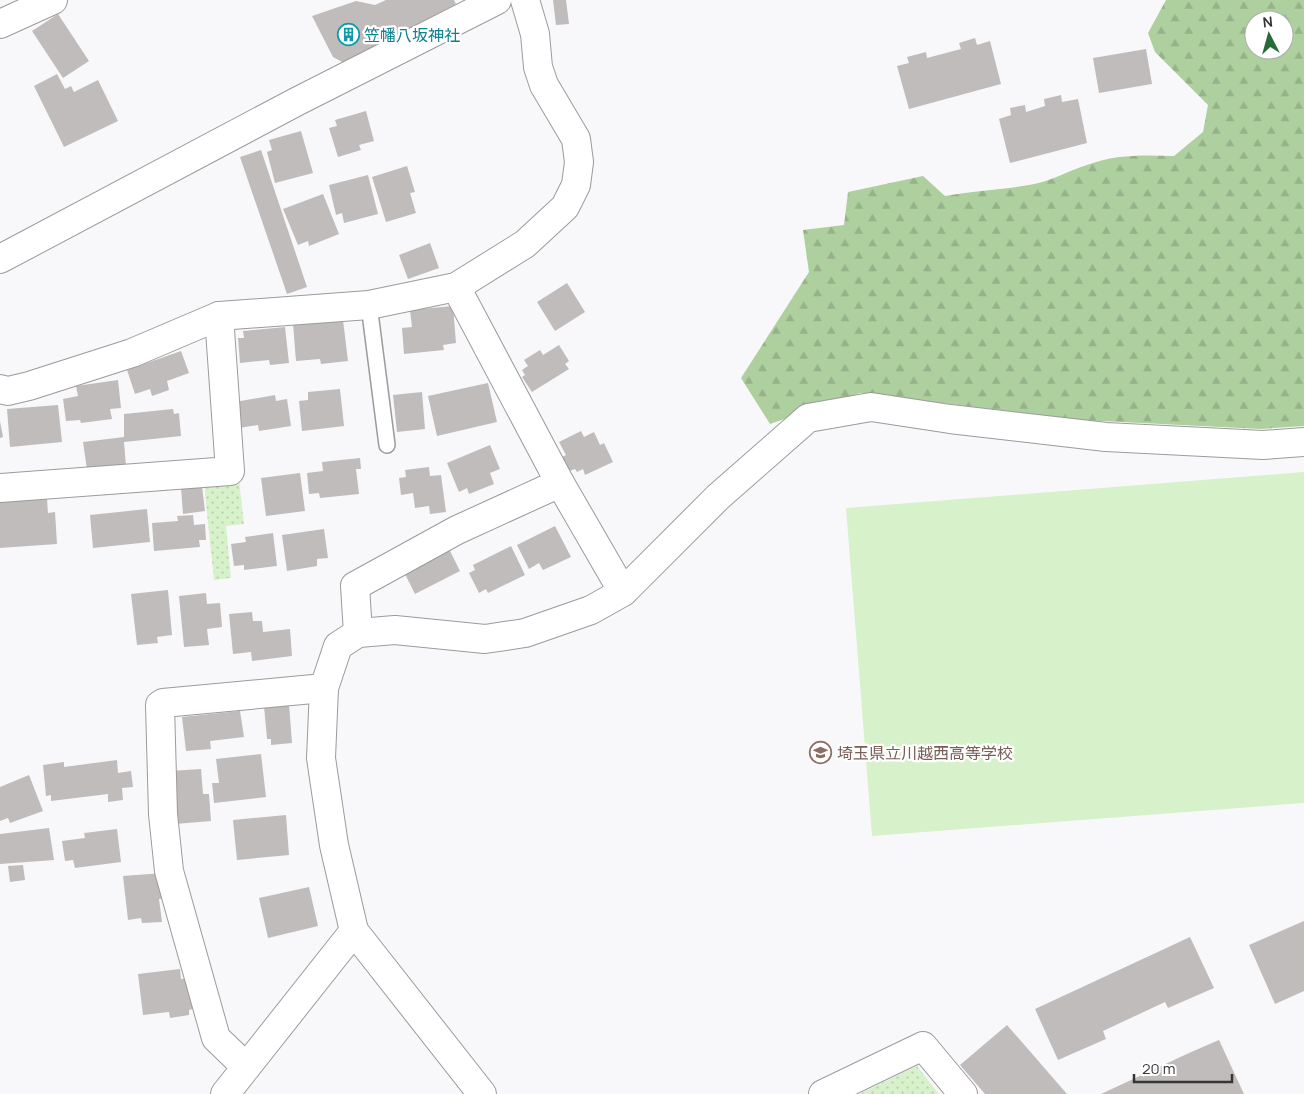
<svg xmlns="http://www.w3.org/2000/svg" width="1304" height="1094" viewBox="0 0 1304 1094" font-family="Manrope,'Noto Sans JP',sans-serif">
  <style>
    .grass { fill: url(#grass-dots) }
    .forest { fill: url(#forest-firs); fill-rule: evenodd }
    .garden { fill: #d7f1cb }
    .building { fill: #bfbcbb }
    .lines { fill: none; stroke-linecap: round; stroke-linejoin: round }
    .service-casing { stroke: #9b9a9d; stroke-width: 18 }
    .minor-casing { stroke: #9b9a9d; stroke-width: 30 }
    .service { stroke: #fff; stroke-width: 15 }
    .minor { stroke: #fff; stroke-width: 28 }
    .labels { text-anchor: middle; stroke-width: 4.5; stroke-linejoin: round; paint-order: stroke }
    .culture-label { font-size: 16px; fill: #0d838f; stroke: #fff; text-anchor: start }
    .education-label { font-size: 16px; fill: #785e54; stroke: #fff; text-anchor: start }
  </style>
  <defs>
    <pattern id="grass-dots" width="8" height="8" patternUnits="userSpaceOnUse" patternTransform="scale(1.25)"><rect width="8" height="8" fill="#d7f1cb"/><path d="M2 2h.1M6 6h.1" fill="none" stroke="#b9cfaf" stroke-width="1.8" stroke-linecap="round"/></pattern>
    <pattern id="forest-firs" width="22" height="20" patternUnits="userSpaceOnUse" patternTransform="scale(1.25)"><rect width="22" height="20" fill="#aecf9e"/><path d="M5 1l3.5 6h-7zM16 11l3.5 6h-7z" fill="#96b289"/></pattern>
  </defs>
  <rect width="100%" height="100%" fill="#f8f8fb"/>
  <g class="grass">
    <polygon points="239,480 244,524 226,526 231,578 214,580 204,484"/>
    <polygon points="917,1066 939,1094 859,1094"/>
  </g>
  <path class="forest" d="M1166 0H1304V426L1261 429 1081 420 860 393 770 424 741 378 809 272 803 230 844 225 848 192 923 176 945 196C973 191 1002 190 1029 185 1050 182 1067 171 1087 165 1116 154 1144 155 1174 156L1203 132 1208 105 1155 52 1148 33ZM1254 20H1284V50H1254Z"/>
  <polygon class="garden" points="1304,472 1304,803 872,836 846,508"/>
  <g class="building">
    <polygon points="386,0 454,0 456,4 344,63 333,57 312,16 356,1 375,5"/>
    <polygon points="553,0 566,0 569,24 556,25"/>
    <polygon points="58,14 89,61 63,78 32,31"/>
    <polygon points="975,38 977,45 990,41 1001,84 909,109 897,66 909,63 907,57 926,52 927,58 961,49 959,43"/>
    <polygon points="1146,49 1152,84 1099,93 1093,58"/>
    <polygon points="57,74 65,89 71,86 74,92 98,80 118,121 64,147 34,86"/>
    <polygon points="1061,95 1062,102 1078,99 1087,143 1010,163 999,119 1011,115 1010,108 1025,105 1026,112 1045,106 1044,99"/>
    <polygon points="366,111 374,141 359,145 361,150 338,157 329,128 337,126 335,120"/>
    <polygon points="301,131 313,173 275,183 267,152 272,150 269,140"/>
    <polygon points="261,150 307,287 287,294 240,157"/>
    <polygon points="407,166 415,192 410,193 416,213 386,222 372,177"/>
    <polygon points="368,175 378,214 344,223 342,213 336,215 329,185"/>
    <polygon points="323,194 339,234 309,246 308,241 298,245 283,209"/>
    <polygon points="430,243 439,268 408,279 399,255"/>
    <polygon points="567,283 585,312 555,331 537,302"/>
    <polygon points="453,306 456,343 443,345 444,350 404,354 402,328 412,327 410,310"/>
    <polygon points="343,320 348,361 321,364 320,359 296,361 293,324"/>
    <polygon points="285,327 289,363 270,365 269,360 240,363 238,338 244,338 243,331"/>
    <polygon points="559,345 569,361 565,364 569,369 532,392 522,377 525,375 522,370 528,366 524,360 540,350 543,355"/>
    <polygon points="181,351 189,373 167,381 169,390 152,396 150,389 135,394 127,370"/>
    <polygon points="118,380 121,408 110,409 112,419 81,423 80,420 66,421 63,399 78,396 76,386"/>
    <polygon points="488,383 497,422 437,436 428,396"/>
    <polygon points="340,389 344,426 302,431 299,401 308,400 308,392"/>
    <polygon points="422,392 425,429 397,432 393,395"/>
    <polygon points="275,395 276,401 287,399 291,426 259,431 258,425 239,428 235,402"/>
    <polygon points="58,405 62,442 10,447 7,409"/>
    <polygon points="173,409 174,414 179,413 181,436 124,442 126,466 87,470 83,442 124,437 124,414"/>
    <polygon points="0,421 3,437 0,438"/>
    <polygon points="581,431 584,437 594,432 600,445 604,443 613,462 585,475 583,469 577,472 575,469 567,472 560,458 566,455 559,442"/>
    <polygon points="490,445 500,469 490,473 494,484 469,494 467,488 459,492 447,463"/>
    <polygon points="360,458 361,469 356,469 359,494 320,498 319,493 309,494 307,473 323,471 322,462"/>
    <polygon points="429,467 430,476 441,475 446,512 430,514 429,506 415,508 413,493 401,495 399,478 406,477 405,470"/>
    <polygon points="300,473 305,511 266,516 261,478"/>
    <polygon points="202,486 205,511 183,514 181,488"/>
    <polygon points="47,499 48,513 55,512 57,544 0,548 0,502"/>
    <polygon points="147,509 150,542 93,548 90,515"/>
    <polygon points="193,515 194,525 205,524 206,540 199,540 200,547 154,551 152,523 178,521 177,516"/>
    <polygon points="555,526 571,557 543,570 539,563 529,569 517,545"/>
    <polygon points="324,529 328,558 317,559 317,566 287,571 282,535"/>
    <polygon points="273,533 277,566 244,570 244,565 234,566 231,544 246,542 245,537"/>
    <polygon points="511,546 525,575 488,593 486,589 479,593 469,573 475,570 473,565"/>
    <polygon points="448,547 460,571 415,594 405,574 415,570 412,564"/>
    <polygon points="168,590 172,635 157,637 158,643 137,645 131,594"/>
    <polygon points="206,593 207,604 220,603 222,627 207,629 209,645 184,647 179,596"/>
    <polygon points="252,612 253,621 262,621 263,632 290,629 292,656 252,661 251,652 233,654 229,614"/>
    <polygon points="289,704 292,743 271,745 271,739 267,739 264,706"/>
    <polygon points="240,711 244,737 210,741 211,749 186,751 182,717"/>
    <polygon points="261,754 266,797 214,803 212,783 219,783 216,759"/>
    <polygon points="117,760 118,773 131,771 133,787 122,788 123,800 108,802 108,794 51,801 51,795 46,796 43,765 64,762 64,767"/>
    <polygon points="201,769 203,794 209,794 211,821 175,824 170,771"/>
    <polygon points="29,775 43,811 10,823 8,818 0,821 0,787"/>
    <polygon points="286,815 289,855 237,860 233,820"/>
    <polygon points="49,828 54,860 0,864 0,834"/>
    <polygon points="117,829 121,862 75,868 73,860 65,861 62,841 85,838 84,833"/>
    <polygon points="23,865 25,880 10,882 8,866"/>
    <polygon points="163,873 165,898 159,899 162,922 142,923 141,918 128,920 123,876"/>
    <polygon points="309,887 318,926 268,938 259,898"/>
    <polygon points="1304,921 1304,991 1275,1004 1249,945"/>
    <polygon points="1190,937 1214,988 1168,1008 1165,1002 1103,1031 1106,1039 1058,1060 1035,1009"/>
    <polygon points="180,969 181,979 192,978 196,1008 189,1010 189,1015 170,1018 169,1012 143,1015 138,974"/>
    <polygon points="1007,1025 1067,1094 985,1094 960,1065"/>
    <polygon points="1219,1040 1244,1094 1101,1094 1189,1053"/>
  </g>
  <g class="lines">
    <defs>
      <polyline id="service" points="369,305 387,445"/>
      <g id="minor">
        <polyline points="0,24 53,0"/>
        <polyline points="0,259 296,102 497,0"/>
        <polyline points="0,389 8,391 29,386 132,353 219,316"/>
        <polyline points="560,483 623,592"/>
        <polyline points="0,488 230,471 219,316 369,305 456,287 525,244 565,207 576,185 579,162 576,139 544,85 538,67 535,34 525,0"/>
        <polyline points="358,633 395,630 485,639 525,633 591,610 623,592 718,497 808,418 871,407 950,419 1106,437 1263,445 1304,442"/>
        <polyline points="354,931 482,1094"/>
        <polyline points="246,1067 216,1038 169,871 163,814 160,705 163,703 324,688"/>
        <polyline points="225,1094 354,931 334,845 321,758 324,688 338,646 358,633 355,586 457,530 560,483 456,287"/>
        <polyline points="823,1094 923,1046 963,1094"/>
      </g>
    </defs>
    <use href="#service" class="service-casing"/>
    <use href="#minor" class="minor-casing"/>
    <use href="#service" class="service"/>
    <use href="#minor" class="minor"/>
  </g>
  <defs>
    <symbol id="building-ring" viewBox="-11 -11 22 22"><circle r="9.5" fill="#fff" stroke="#0f9aa8" stroke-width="1.5"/><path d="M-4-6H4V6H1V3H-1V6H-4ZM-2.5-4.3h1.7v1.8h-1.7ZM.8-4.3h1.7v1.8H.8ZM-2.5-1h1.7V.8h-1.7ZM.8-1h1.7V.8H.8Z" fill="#0f9aa8"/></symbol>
    <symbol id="school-ring" viewBox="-11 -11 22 22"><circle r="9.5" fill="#fff" stroke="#8d6e63" stroke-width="1.5"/><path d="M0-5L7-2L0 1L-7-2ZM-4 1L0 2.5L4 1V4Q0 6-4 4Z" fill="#8d6e63"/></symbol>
  </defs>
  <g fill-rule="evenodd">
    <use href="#building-ring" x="336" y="22" width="25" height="25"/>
    <use href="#school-ring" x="808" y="740" width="25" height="25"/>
  </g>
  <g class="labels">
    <g class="culture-label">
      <text x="364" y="41">笠幡八坂神社</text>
    </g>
    <g class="education-label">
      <text x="837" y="759">埼玉県立川越西高等学校</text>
    </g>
  </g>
  <g transform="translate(1269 35) rotate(354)"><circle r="24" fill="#ffffff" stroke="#aeaeaf"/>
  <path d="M0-4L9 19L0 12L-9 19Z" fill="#276b36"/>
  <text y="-8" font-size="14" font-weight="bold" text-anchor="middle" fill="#353536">N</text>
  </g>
  <path d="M1134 1074v8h98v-8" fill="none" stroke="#353536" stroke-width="2.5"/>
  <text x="1142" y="1074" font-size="15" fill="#353536" stroke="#ffffff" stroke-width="4" paint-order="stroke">20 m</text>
</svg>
